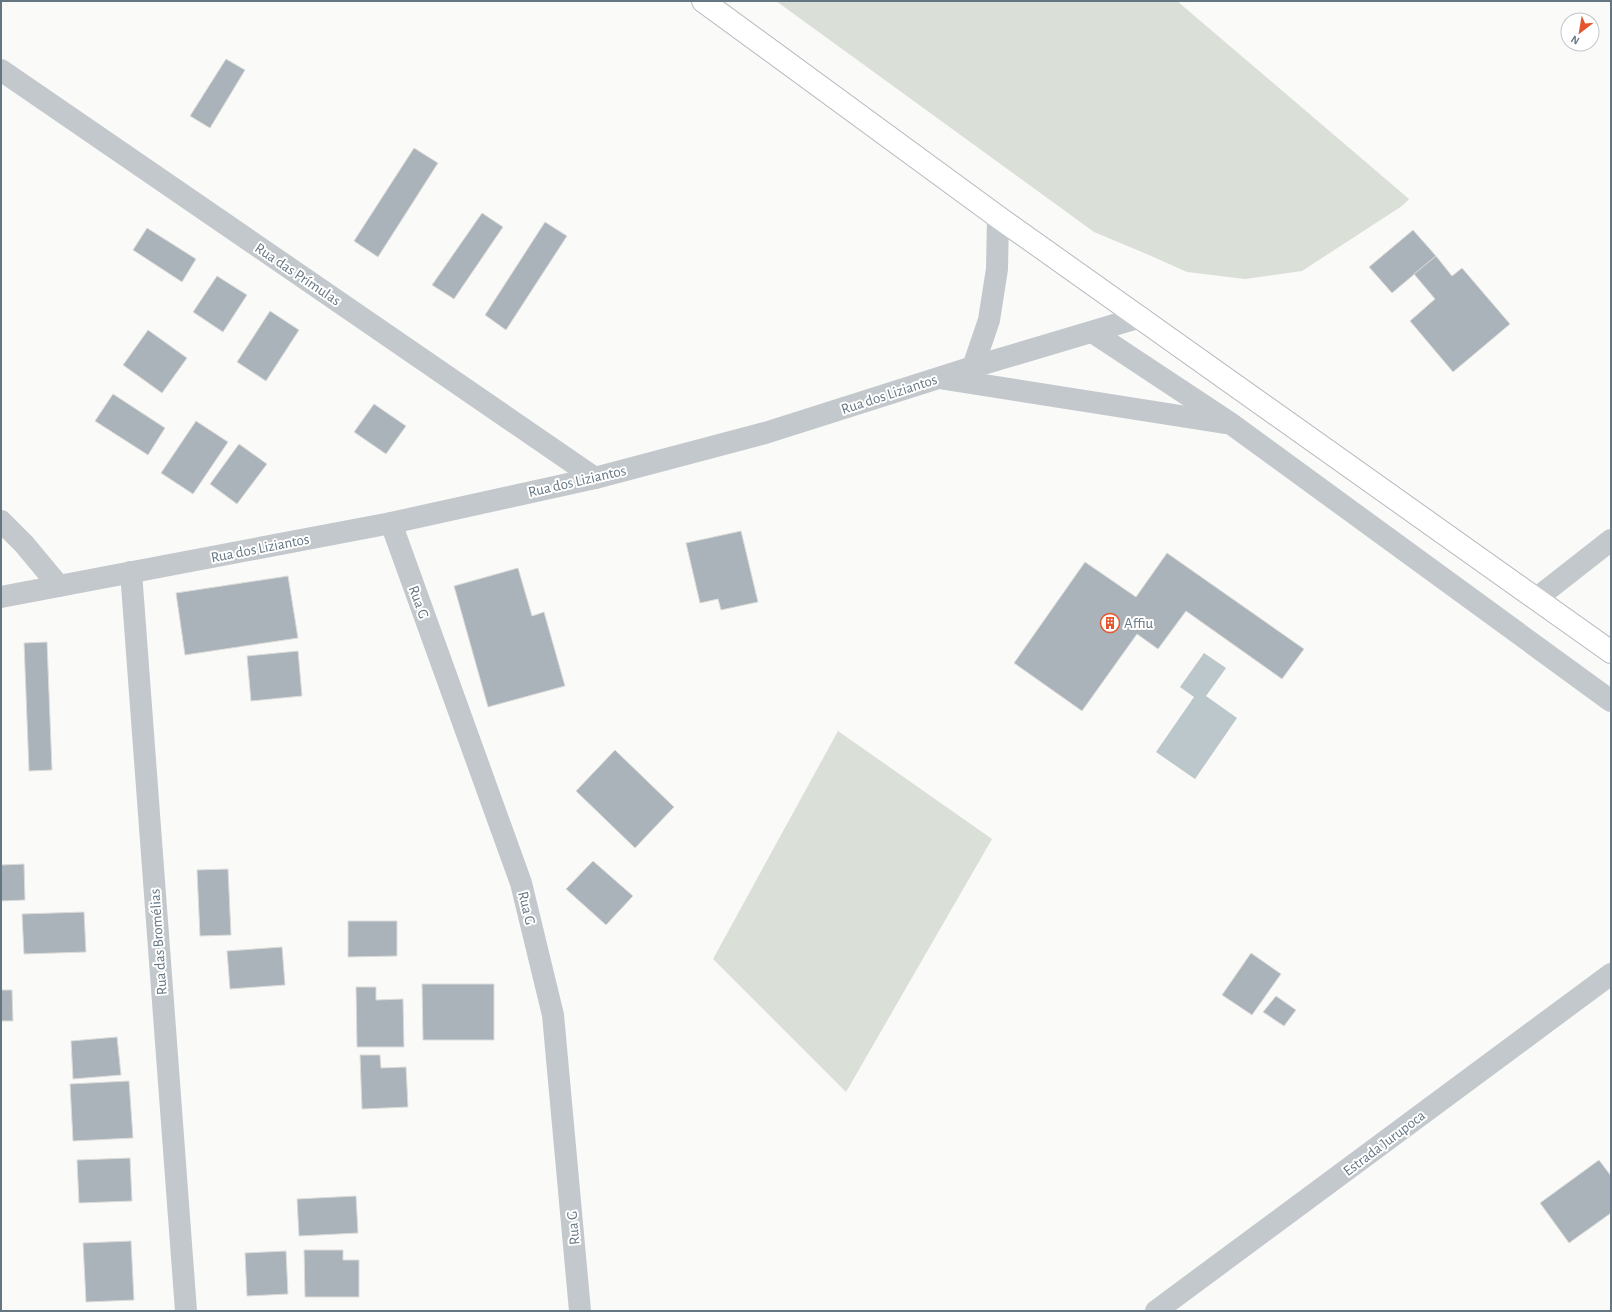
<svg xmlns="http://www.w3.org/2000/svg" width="1612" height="1312" viewBox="0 0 1612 1312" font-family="'Alegreya Sans',sans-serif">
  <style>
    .green { fill: #dadfd7 }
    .water { fill: #bbc7cb }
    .building { fill: #aab3b9; stroke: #dcdcda }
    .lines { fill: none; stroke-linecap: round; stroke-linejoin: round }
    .secondary-casing { stroke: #b3babf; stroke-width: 24 }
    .minor { stroke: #c3c8cc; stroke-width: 22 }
    .secondary { stroke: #fff; stroke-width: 22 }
    .labels { text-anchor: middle; stroke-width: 4; stroke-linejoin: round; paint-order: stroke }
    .street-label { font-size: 15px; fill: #657683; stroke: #fff }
    .poi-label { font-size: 15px; fill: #657683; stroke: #fff; text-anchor: start }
  </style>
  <rect width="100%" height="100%" fill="#fafaf8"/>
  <g class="green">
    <polygon points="776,1 1177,1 1409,199 1402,206 1302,271 1245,279 1187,272 1149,255 1094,232"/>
    <polygon points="838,731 992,839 846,1092 713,959"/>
  </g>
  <polygon class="water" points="1204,653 1226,668 1206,696 1237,718 1195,779 1156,752 1194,697 1180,687"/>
  <g class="building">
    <polygon points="226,59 245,70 210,128 190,116"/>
    <polygon points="414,148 438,163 378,257 354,241"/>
    <polygon points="482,213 503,227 454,299 432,285"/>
    <polygon points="545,222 567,236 506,330 485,315"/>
    <polygon points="147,228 196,259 182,282 133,250"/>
    <polygon points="1413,230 1436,256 1392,293 1369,267"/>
    <polygon points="1436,256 1452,276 1462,268 1510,324 1453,372 1410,321 1435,299 1414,274"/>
    <polygon points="217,276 247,295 223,332 193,312"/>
    <polygon points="270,311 299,330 266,381 237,362"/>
    <polygon points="148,330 187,358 162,393 123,365"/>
    <polygon points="113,394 165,428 148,455 95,421"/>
    <polygon points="374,404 406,426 386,454 354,432"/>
    <polygon points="196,421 228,442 193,494 161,473"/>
    <polygon points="239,444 267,464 237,504 210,484"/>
    <polygon points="741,531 758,602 721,610 718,599 700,603 686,543"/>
    <polygon points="1167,553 1304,649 1282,679 1186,611 1158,649 1137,634 1082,711 1014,663 1085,562 1136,597"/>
    <polygon points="518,568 532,616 544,612 565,686 488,707 454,586"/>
    <polygon points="288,576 298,638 185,655 176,593"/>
    <polygon points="47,642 52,770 29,771 24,643"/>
    <polygon points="298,651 302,696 251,701 247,656"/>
    <polygon points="615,750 674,807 635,848 576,791"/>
    <polygon points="593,861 633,896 606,925 566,889"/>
    <polygon points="24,864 25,900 1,901 1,865"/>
    <polygon points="228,869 231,935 200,936 197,870"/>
    <polygon points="84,912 86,952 24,954 22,914"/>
    <polygon points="348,921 397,921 397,956 348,957"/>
    <polygon points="282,947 285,985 230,989 227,951"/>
    <polygon points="1251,953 1281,974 1252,1015 1222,995"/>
    <polygon points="422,984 494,984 494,1040 423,1040"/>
    <polygon points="356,987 376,987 376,1000 403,999 404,1047 357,1047"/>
    <polygon points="1,990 12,990 13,1021 1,1021"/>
    <polygon points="1276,996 1296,1010 1284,1026 1263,1012"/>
    <polygon points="117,1037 121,1075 73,1079 71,1041"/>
    <polygon points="360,1055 380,1055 381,1068 406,1067 408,1107 362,1109"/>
    <polygon points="129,1081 133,1138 73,1141 70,1084"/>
    <polygon points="130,1158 132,1201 79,1203 77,1160"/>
    <polygon points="1599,1160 1611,1176 1611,1213 1569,1243 1540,1203"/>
    <polygon points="356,1196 358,1233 299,1236 297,1199"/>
    <polygon points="131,1241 134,1300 86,1302 83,1243"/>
    <polygon points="304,1250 343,1250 343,1260 359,1260 359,1297 305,1297"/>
    <polygon points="286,1251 288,1294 247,1296 245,1253"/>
  </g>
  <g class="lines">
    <defs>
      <polyline id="secondary" points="703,1 998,217 1611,652"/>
    </defs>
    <use href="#secondary" class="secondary-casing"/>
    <g class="minor">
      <polyline points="1,70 595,478"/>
      <polyline points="1094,333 1230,423 1611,701"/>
      <polyline points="973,367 989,320 997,269 998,217"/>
      <polyline points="945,379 1225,423"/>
      <polyline points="1,521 24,544 59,586"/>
      <polyline points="391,523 521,883 553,1015 580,1311"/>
      <polyline points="131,572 186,1311"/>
      <polyline points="1,597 391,523 595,478 765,433 973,367 1141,317"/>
      <polyline points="1537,598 1611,540"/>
      <polyline points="1156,1311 1611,974"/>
    </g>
    <use href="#secondary" class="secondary"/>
  </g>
  <defs>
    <symbol id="building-ring" viewBox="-11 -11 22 22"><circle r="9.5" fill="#fff" stroke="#e4572e" stroke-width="1.5"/><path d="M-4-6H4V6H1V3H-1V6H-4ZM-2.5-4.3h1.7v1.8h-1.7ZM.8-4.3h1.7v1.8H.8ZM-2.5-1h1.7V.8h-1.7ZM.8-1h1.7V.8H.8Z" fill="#e4572e"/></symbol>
  </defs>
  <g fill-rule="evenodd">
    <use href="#building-ring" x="1099" y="612" width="22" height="22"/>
  </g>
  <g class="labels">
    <g class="street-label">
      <text transform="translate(298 274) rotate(34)" y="5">Rua das Prímulas</text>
      <text transform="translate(889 394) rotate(-18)" y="5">Rua dos Liziantos</text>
      <text transform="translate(577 481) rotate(-13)" y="5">Rua dos Liziantos</text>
      <text transform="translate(260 548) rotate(-11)" y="5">Rua dos Liziantos</text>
      <text transform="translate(419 602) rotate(70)" y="5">Rua G</text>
      <text transform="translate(527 908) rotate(76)" y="5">Rua G</text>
      <text transform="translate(158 942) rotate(-94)" y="5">Rua das Bromélias</text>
      <text transform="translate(1384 1143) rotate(-37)" y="5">Estrada Jurupoca</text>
      <text transform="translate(573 1228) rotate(-95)" y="5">Rua G</text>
    </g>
    <g class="poi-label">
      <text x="1124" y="628">Affiu</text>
    </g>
  </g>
  <rect width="1612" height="1312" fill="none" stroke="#657683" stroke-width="4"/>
  <g transform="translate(1580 32) rotate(211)"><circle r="19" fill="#ffffff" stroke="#c1c8cd"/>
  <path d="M0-3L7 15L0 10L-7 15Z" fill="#e4572e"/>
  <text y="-6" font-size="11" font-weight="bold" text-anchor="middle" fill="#657683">N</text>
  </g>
</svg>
